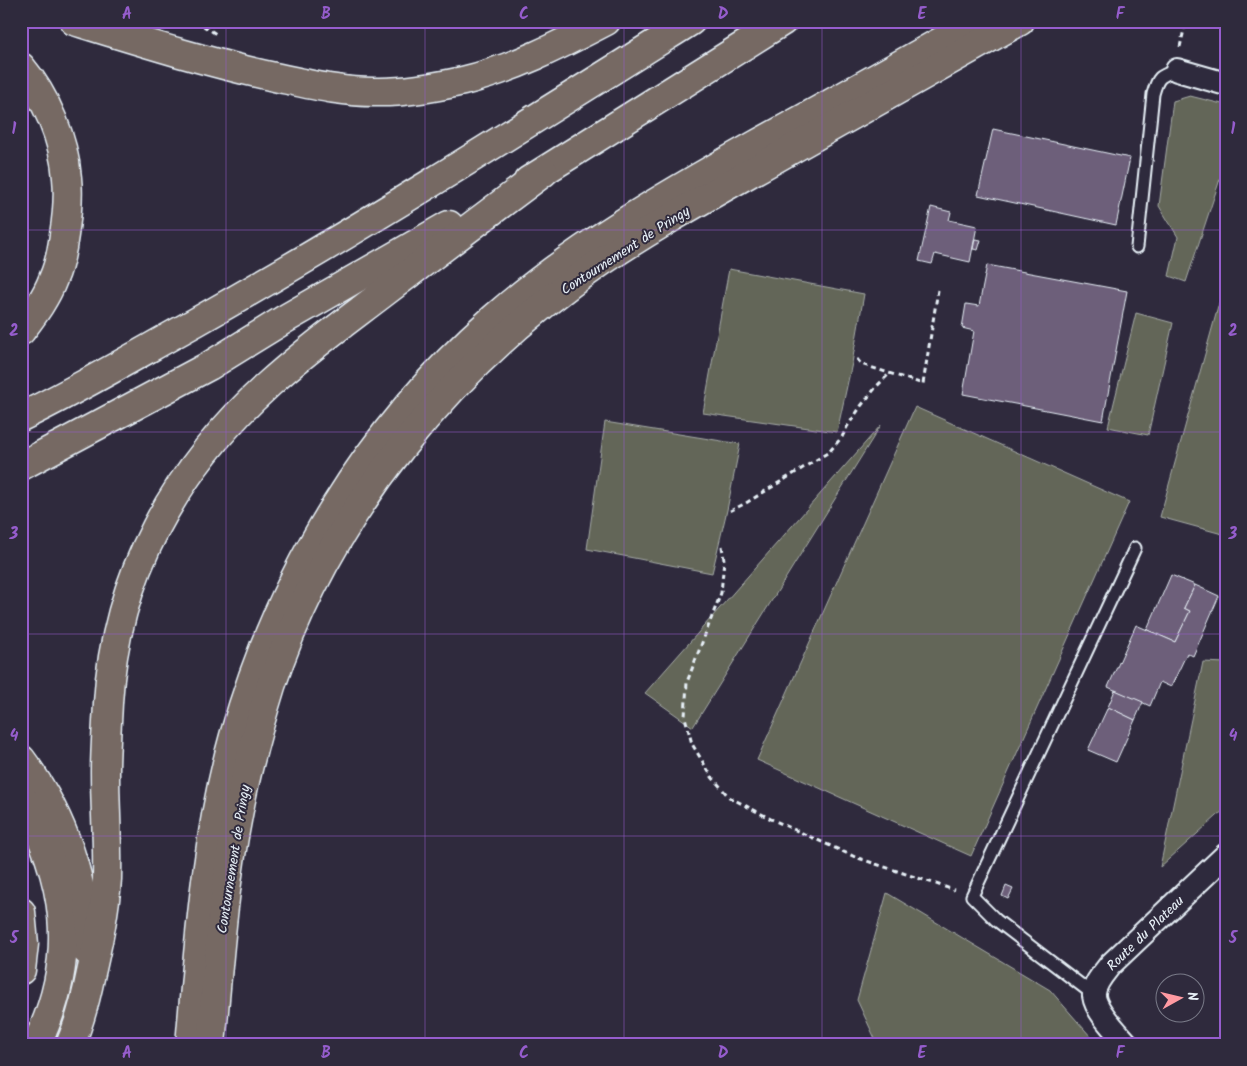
<svg xmlns="http://www.w3.org/2000/svg" width="1247" height="1066" viewBox="0 0 1247 1066" font-family="Kalam,sans-serif">
  <style>
    .green { fill: #646658; stroke: #a6aca8 }
    .building { fill: #6d5e7a; stroke: #e8f1f8 }
    .lines { fill: none; stroke-linecap: round; stroke-linejoin: round }
    .service-casing { stroke: #e8f1f8; stroke-width: 15 }
    .minor-casing { stroke: #e8f1f8; stroke-width: 26 }
    .trunk-casing { stroke: #e8f1f8; stroke-width: 31 }
    .motorway-casing { stroke: #e8f1f8; stroke-width: 31 }
    .path { stroke: #e8f1f8; stroke-width: 3; stroke-dasharray: 5 4; stroke-linecap: butt }
    .service { stroke: #2f2a3d; stroke-width: 11 }
    .minor { stroke: #2f2a3d; stroke-width: 22 }
    .trunk { stroke: #766964; stroke-width: 28 }
    .motorway { stroke: #766964; stroke-width: 28 }
    .grid { fill: none; stroke: #965dcd; stroke-width: 1; stroke-opacity: 0.55 }
    .labels { text-anchor: middle; stroke-width: 4; stroke-linejoin: round; paint-order: stroke }
    .street-label { font-size: 14px; fill: #e8f1f8; stroke: #2f2a3d }
    .neatline { fill: none; stroke: #965dcd; stroke-width: 2 }
    .grid-label { font-size: 16px; text-anchor: middle; font-weight: bold; fill: #965dcd }
  </style>
  <rect width="100%" height="100%" fill="#2f2a3d"/>
  <filter id="ink" filterUnits="userSpaceOnUse"><feTurbulence type="fractalNoise" baseFrequency=".02" numOctaves="2"/><feDisplacementMap in="SourceGraphic" scale="10" xChannelSelector="R" yChannelSelector="G"/><feConvolveMatrix kernelMatrix="1 2 1 2 8 2 1 2 1" color-interpolation-filters="sRGB"/></filter>
  <g filter="url(#ink)">
    <g class="green">
      <polygon points="354,21 423,21 392,28"/>
      <polygon points="1190,96 1226,105 1226,161 1186,282 1169,276 1178,237 1159,206 1173,101"/>
      <polygon points="729,269 864,294 852,363 837,432 703,413"/>
      <polygon points="1226,278 1226,535 1160,517"/>
      <polygon points="1136,313 1173,323 1148,435 1108,427"/>
      <polygon points="915,407 1129,502 971,856 757,760"/>
      <polygon points="605,422 740,444 727,510 712,573 587,549"/>
      <polygon points="881,425 693,727 645,693"/>
      <polygon points="1203,662 1226,663 1226,808 1160,867"/>
      <polygon points="887,893 1050,990 1098,1045 878,1045 857,1000"/>
    </g>
    <g class="building">
      <polygon points="993,129 1130,158 1116,225 978,195"/>
      <polygon points="931,207 951,212 949,220 977,226 970,262 935,254 932,264 919,261"/>
      <polygon points="975,239 981,240 978,250 973,249"/>
      <polygon points="987,265 1127,291 1103,421 963,394 974,331 962,328 966,304 979,306"/>
      <polygon points="1171,575 1195,585 1184,608 1190,611 1175,642 1147,630"/>
      <polygon points="1195,585 1219,596 1193,656 1187,653 1171,687 1160,682 1150,706 1108,687 1136,625 1175,642 1190,611 1184,608"/>
      <polygon points="1115,690 1143,702 1135,720 1108,707"/>
      <polygon points="1108,707 1135,720 1116,762 1088,750"/>
      <polygon points="1006,886 1013,889 1008,899 1002,896"/>
    </g>
    <g class="lines">
      <defs>
        <g id="service">
          <path d="M1137 247 1153 94C1158 76 1160 76 1177 70"/>
          <polyline points="1094,995 996,920 972,896 1135,548"/>
        </g>
        <g id="minor">
          <polyline points="1177,70 1226,84"/>
          <path d="M1128 1045C1118 1033 1096 1012 1094 996 1093 984 1104 973 1110 965L1226 855"/>
        </g>
        <g id="trunk">
          <path d="M190 1045C199 942 206 836 234 736 279 576 368 429 494 318 572 249 668 194 759 143 832 103 905 62 977 21"/>
          <path d="M211 1045C218 968 223 891 238 815 246 772 258 728 271 686 328 513 452 364 601 262 663 220 729 185 794 148 869 106 945 63 1020 21"/>
        </g>
        <g id="motorway">
          <path d="M74 21C142 42 209 63 279 78 312 85 346 93 380 92 407 92 436 87 463 81 513 69 560 45 606 21"/>
          <path d="M21 67C46 97 64 139 67 178 69 197 67 216 64 235 62 250 59 266 53 279 46 298 33 315 21 331"/>
          <polyline points="528,181 783,21"/>
          <path d="M21 417C81 388 138 354 196 322 364 227 527 124 691 21"/>
          <polyline points="21,466 209,366 285,319 449,225"/>
          <path d="M21 759C63 815 85 881 87 951"/>
          <path d="M21 795C67 878 80 957 36 1045"/>
          <polyline points="21,912 24,944 21,970"/>
          <path d="M70 1045C80 1022 86 998 91 973 98 942 105 911 107 879 108 843 105 808 105 772 105 749 107 726 108 703 115 575 176 468 270 383 305 351 344 323 382 294 436 253 490 212 544 172"/>
        </g>
      </defs>
      <use href="#service" class="service-casing"/>
      <use href="#minor" class="minor-casing"/>
      <use href="#trunk" class="trunk-casing"/>
      <use href="#motorway" class="motorway-casing"/>
      <g class="path">
        <polyline points="196,21 216,34"/>
        <polyline points="1180,47 1186,21"/>
        <polyline points="857,359 861,364 923,384 938,290"/>
        <polyline points="730,511 746,503 829,452 842,437 847,427 861,406 877,386 890,373"/>
        <polyline points="722,546 724,560 721,593 687,682 685,717 692,744 712,777 729,797 771,819 855,857 954,890"/>
      </g>
      <use href="#service" class="service"/>
      <use href="#minor" class="minor"/>
      <use href="#trunk" class="trunk"/>
      <use href="#motorway" class="motorway"/>
    </g>
  </g>
  <path class="grid" d="M226 21V1045M425 21V1045M624 21V1045M822 21V1045M1021 21V1045M21 230H1226M21 432H1226M21 634H1226M21 836H1226"/>
  <g class="labels">
    <g class="street-label">
      <text transform="translate(625 250) rotate(-33)" y="5">Contournement de Pringy</text>
      <text transform="translate(233 859) rotate(-81)" y="5">Contournement de Pringy</text>
      <text transform="translate(1145 933) rotate(-44)" y="5">Route du Plateau</text>
    </g>
  </g>
  <rect width="1247" height="1066" fill="none" stroke="#2f2a3d" stroke-width="55"/>
  <g transform="translate(1180 998) rotate(82)"><circle r="24" fill="#2f2a3d" stroke="#797a88"/>
  <path d="M0-4L9 19L0 12L-9 19Z" fill="#ff9aa2"/>
  <text y="-8" font-size="14" font-weight="bold" text-anchor="middle" fill="#e8f1f8">N</text>
  </g>
  <rect x="28" y="28" width="1192" height="1010" class="neatline"/>
  <g class="grid-label">
    <text x="127" y="19">A</text>
    <text x="326" y="19">B</text>
    <text x="524" y="19">C</text>
    <text x="723" y="19">D</text>
    <text x="922" y="19">E</text>
    <text x="1120" y="19">F</text>
    <text x="14" y="134">1</text>
    <text x="1233" y="134">1</text>
    <text x="14" y="336">2</text>
    <text x="1233" y="336">2</text>
    <text x="14" y="539">3</text>
    <text x="1233" y="539">3</text>
    <text x="14" y="741">4</text>
    <text x="1233" y="741">4</text>
    <text x="14" y="943">5</text>
    <text x="1233" y="943">5</text>
    <text x="127" y="1058">A</text>
    <text x="326" y="1058">B</text>
    <text x="524" y="1058">C</text>
    <text x="723" y="1058">D</text>
    <text x="922" y="1058">E</text>
    <text x="1120" y="1058">F</text>
  </g>
</svg>
